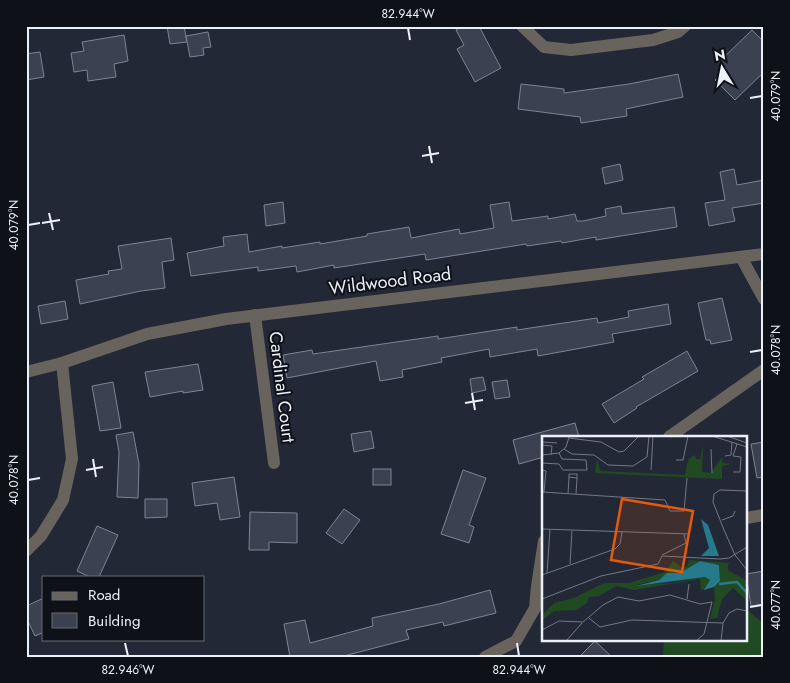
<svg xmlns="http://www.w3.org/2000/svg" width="790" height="683" viewBox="0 0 790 683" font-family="Jost,sans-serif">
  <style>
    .green { fill: #214a22 }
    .building { fill: #3b4150; stroke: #7d8495 }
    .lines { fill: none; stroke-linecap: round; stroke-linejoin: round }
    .street { stroke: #69635d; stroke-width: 12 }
    .ticks { fill: none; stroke: #ecf0f9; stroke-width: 2 }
    .labels { text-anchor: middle; stroke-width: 4; stroke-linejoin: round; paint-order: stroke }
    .street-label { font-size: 18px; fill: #ecf0f9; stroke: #0e1117 }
    .inset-river { fill: none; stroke: #277a8a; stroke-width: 2.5 }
    .inset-road { fill: none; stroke: #737884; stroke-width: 1 }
    .view { fill: #e8590c; fill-opacity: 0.15; stroke: #e8590c; stroke-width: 2.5 }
    .inset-edge { fill: none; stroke: #ecf0f9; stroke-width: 2.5 }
    .neatline { fill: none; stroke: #ecf0f9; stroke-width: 2 }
    .ticks-label { font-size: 12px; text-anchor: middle; fill: #ecf0f9 }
  </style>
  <rect width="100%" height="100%" fill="#222836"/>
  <polygon class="green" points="746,609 764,624 764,657 663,657 664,639 746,639"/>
  <g class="building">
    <polygon points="167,26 184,26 187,42 170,44"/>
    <polygon points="463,26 479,26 501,68 475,82 457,49 464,45 456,30"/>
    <polygon points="752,30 764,42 764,72 735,100 715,80 727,69 719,62"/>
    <polygon points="208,32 211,47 203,48 204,55 190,57 186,36"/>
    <polygon points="124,35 128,61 114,64 116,77 88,81 87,70 74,72 71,53 84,51 82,42"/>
    <polygon points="40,52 44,77 26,80 26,54"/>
    <polygon points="678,74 683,97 626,109 627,116 581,123 580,117 518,109 521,84 564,89 564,93 629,84"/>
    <polygon points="620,164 623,180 605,184 602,168"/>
    <polygon points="734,169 737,185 764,180 764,203 732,208 735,221 709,226 705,203 725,200 720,172"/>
    <polygon points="283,202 285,223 266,226 264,205"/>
    <polygon points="509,202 512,221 548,216 548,219 575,214 577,221 583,221 606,216 605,209 621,206 622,214 674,207 677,227 596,240 596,237 562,243 561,241 527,246 526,244 426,260 425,254 334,268 334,265 297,272 296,266 258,271 258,267 191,276 187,253 224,246 223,237 247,234 249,252 282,246 282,248 320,242 320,244 367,236 367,234 409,227 411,238 459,229 460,234 494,228 490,205"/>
    <polygon points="171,238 174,260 162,262 165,288 141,291 80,304 76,280 109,274 108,271 122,269 118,246"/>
    <polygon points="722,298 732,340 711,344 710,340 706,340 698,303"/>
    <polygon points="65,301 68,319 41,324 38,306"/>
    <polygon points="668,304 671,324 612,334 614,342 538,356 537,349 490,357 489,349 441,358 442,362 402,370 403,377 380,381 376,361 287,378 283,355 312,350 313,354 438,336 438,339 517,327 517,330 597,318 598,323 629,317 628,311"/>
    <polygon points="687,351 698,371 636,407 637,408 614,423 602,404 644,379 642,377"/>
    <polygon points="198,364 203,390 183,393 183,391 150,397 145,372"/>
    <polygon points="483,377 486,390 472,393 470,379"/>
    <polygon points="507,380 510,397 495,399 492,382"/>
    <polygon points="113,382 121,428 100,431 92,386"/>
    <polygon points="575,423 579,437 544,437 544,457 519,464 513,440"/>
    <polygon points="371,431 374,448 354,452 351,434"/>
    <polygon points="133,432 139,464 138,498 117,497 119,452 116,435"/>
    <polygon points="764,442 764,477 757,478 751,444"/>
    <rect x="373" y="469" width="18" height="16"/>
    <polygon points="463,470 486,478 469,525 474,527 469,543 441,534"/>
    <polygon points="234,477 240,517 220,520 217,503 195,506 192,483"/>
    <polygon points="145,499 167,499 167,517 145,518"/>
    <polygon points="344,509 360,520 342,544 326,533"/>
    <polygon points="250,512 297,513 297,543 269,542 269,550 249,550"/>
    <polygon points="97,526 118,535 99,577 90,577 77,571"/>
    <polygon points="764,571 764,604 751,606 746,574"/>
    <polygon points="490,590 496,613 444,626 443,622 406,630 409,639 340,657 290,657 284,624 305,620 310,643 373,626 372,618 439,604"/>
    <polygon points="44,598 44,632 35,636 26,617 26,606"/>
    <polygon points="595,641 612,657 579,657"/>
  </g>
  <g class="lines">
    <g class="street">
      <polyline points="522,26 544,47 571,50 653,40 678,32 685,26"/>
      <polyline points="741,257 764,299"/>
      <polyline points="255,315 274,463"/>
      <polyline points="26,372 62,363 147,334 226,319 764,254"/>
      <polyline points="669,437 764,370"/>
      <polyline points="746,518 764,515"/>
      <polyline points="26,551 41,536 63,500 72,459 62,363"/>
      <polyline points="485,657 516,641 535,608 537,586 544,541"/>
    </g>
  </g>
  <path class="ticks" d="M408 28 410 40M750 98 762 96M429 146 432 163M422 156 439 153M49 213 53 230M42 223 60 220M28 225 40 223M750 352 762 350M472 393 475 410M465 403 483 400M93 459 96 477M86 470 103 467M28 480 40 478M750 607 762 605M125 643 128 656M517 643 519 656"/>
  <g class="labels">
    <g class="street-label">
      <text transform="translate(390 281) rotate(-7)" y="6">Wildwood Road</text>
      <text transform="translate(282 387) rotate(83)" y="6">Cardinal Court</text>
    </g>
  </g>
  <g transform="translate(542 436)">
    <rect width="205" height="205" fill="#222836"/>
    <path d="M161 10 160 36 169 37 180 21 181 27 190 28 180 30V43L53 37 55 23 58 35 143 39 146 23 153 19 154 23H158ZM147 124 189 127 186 128V134L205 145V165L191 152 180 163 175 182 168 183 173 163 172 151 178 145 177 129 158 125 138 137H127L116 144 94 149 129 147 163 141 168 144 163 154 159 153 158 143 92 154 74 150 57 160 47 161 45 167 34 174 12 175 0 184V179L12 167 32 162 62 147H87L123 136 131 125 140 132 145 130Z" fill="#214a22"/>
    <path d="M159 83 166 89 177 120H159L167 112ZM158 125 177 129 178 145 172 151 162 154 168 144 163 141 94 150 117 144 125 137H138Z" fill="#277a8a"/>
    <path class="inset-river" d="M177 148 195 146 205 157"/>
    <path class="inset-road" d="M170 0 205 11M185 0 205 7M27 2 59 6 77 16 82 15 97 0M0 6 15 7M0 9 10 10 9 19M22 13 30 18 52 19 66 29 91 30 105 21 107 0M169 13 170 37M0 19 17 17 24 11 27 1M183 20 189 19 190 6M134 24H141L146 0M0 27 17 28 21 34H45L44 24 20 23 17 17M0 34 4 35 2 56M109 34 111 0M191 36H198L199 21 191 20 195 8M0 56 123 64M26 58 27 41M34 58 35 42V38H27V41L35 42M172 58 171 66 182 94 193 119 205 134M172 58 178 54 205 55M123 64 128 75H142L145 42M180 84 191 80 193 75M0 93 148 98M120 119 144 107 142 98M120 120 178 123 187 122 205 111M28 128 30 95M5 137 8 93M0 139 73 113 78 108 80 96M0 163 59 140 116 128 120 120M145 163 147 148M47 182 58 191 90 184 181 187M0 194 17 185 41 186 61 169 76 161 97 165 128 159 158 168 170 166 162 198 154 205M24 205 40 187M179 205 181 187 187 177 195 173 205 175"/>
    <path class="view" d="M80 63 151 75 140 136 69 124Z"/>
    <rect width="205" height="205" class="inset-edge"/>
  </g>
  <rect width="790" height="683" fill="none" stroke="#0e1117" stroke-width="55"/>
  <rect x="42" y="576" width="162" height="65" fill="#0e1117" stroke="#676a71"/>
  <rect x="52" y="592" width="25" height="8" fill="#69635d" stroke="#676a71"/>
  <text x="88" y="600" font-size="15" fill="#ecf0f9">Road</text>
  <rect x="52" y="613" width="25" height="15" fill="#3b4150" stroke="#676a71"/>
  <text x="88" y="626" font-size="15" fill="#ecf0f9">Building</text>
  <g transform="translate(722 68) rotate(350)" stroke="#0e1117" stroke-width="4" paint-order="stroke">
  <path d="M0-4L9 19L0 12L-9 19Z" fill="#ecf0f9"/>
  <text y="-8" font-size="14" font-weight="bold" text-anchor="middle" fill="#ecf0f9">N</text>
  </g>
  <rect x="28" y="28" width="734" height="628" class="neatline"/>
  <g class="ticks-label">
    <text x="408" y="18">82.944°W</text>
    <text transform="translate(776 96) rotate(-90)" y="4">40.079°N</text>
    <text transform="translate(14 225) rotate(-90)" y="4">40.079°N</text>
    <text transform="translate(776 350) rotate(-90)" y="4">40.078°N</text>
    <text transform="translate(14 480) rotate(-90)" y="4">40.078°N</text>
    <text transform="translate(776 605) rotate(-90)" y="4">40.077°N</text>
    <text x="128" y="674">82.946°W</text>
    <text x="519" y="674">82.944°W</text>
  </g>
</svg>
